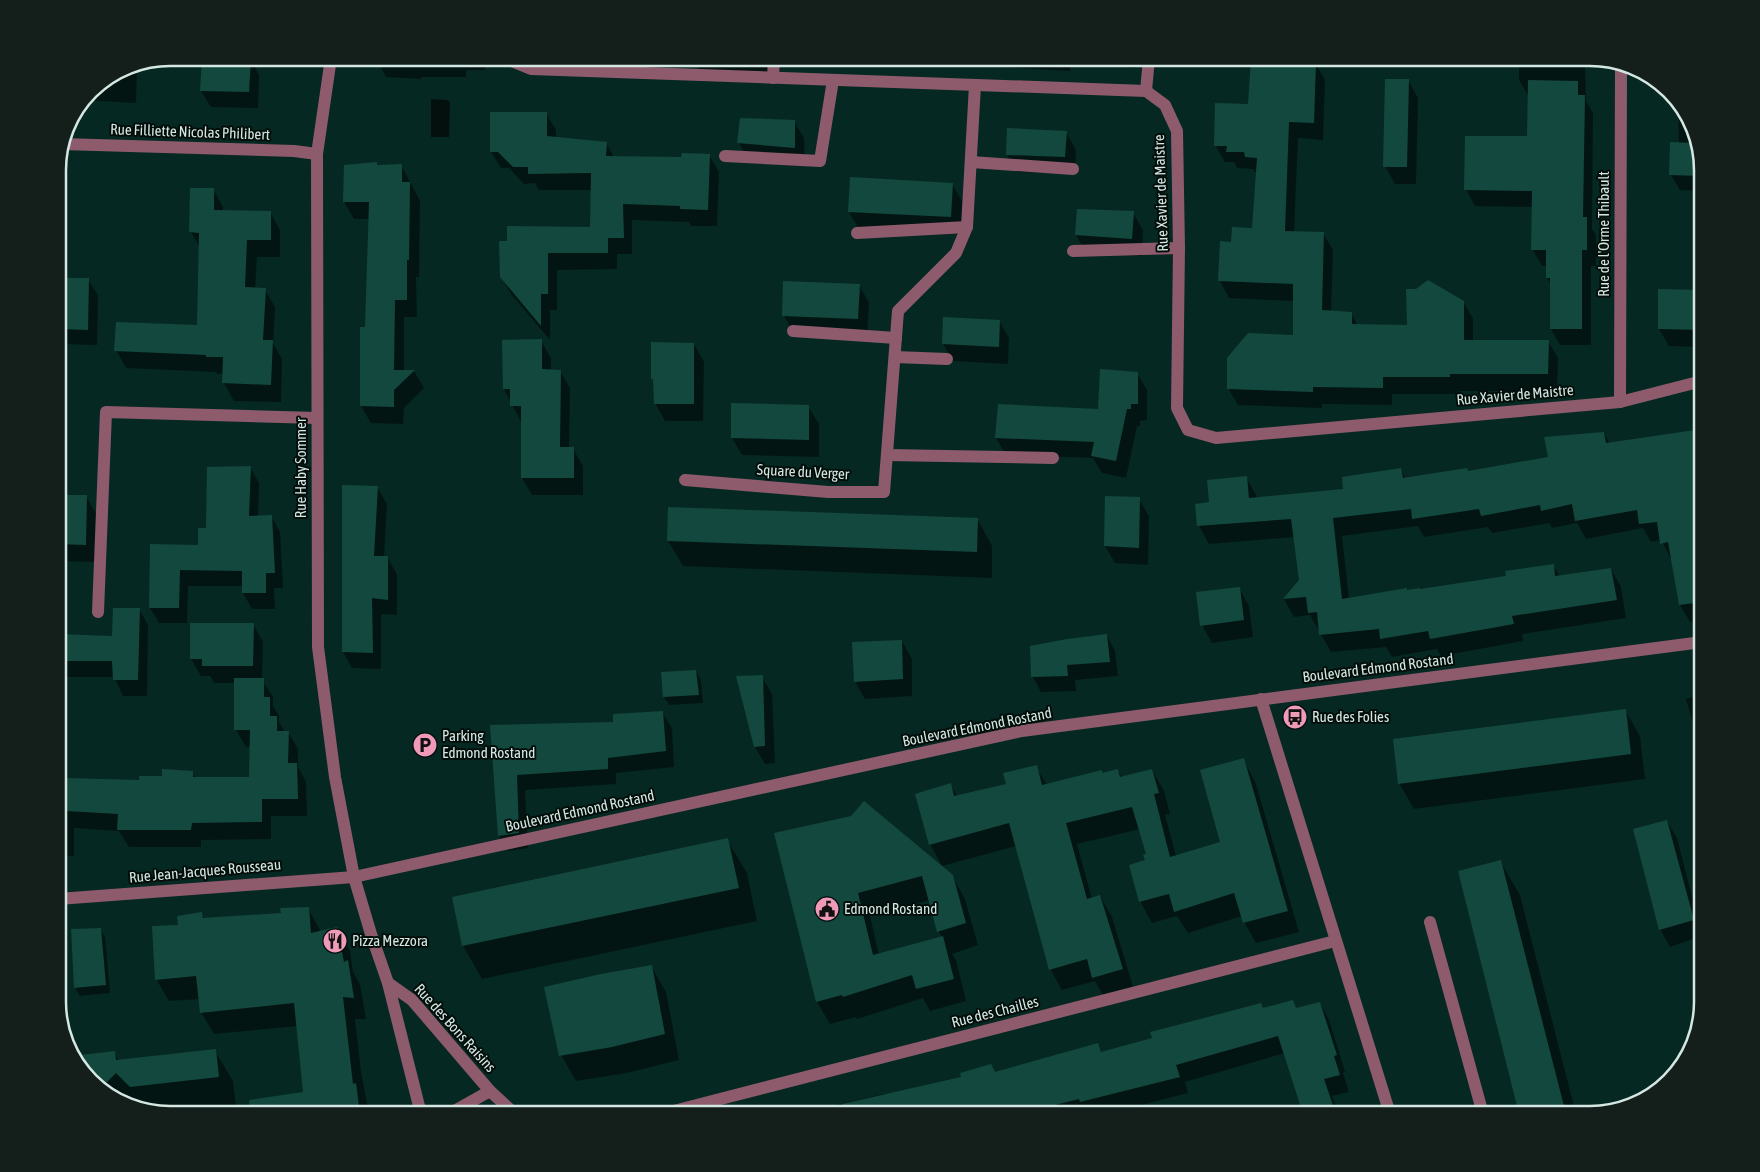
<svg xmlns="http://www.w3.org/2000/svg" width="1760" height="1172" viewBox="0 0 1760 1172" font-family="'Asap Condensed',sans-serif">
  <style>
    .water { fill: #04100d }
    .shadow { fill: #0007; fill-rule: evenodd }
    .building { fill: #13483f }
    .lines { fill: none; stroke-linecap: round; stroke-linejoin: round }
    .minor { stroke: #8d5b6c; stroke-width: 12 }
    .labels { text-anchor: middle; stroke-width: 4; stroke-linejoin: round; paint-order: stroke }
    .street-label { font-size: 15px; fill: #d5e7e2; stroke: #030e0b }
    .poi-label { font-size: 15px; fill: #d5e7e2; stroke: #030e0b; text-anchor: start }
    .rim { fill: none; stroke: #d5e7e2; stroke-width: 2.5 }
  </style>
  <rect width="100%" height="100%" fill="#062822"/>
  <polygon class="water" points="431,99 447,100 450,102 449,137 431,137"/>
  <g class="shadow">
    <polygon points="203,58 250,58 259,75 258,108 211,107 201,91"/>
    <polygon points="376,58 485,58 485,70 466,70 466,77 421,77 421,79 386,77"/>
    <polygon points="692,58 778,58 779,83 705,79"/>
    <polygon points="969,58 1136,58 1135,68 1071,63 1070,71 974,65"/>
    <polygon points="1212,58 1300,58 1300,63 1316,64 1325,80 1323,140 1298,138 1294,232 1323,233 1333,250 1331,312 1351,313 1358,326 1408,326 1463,301 1473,319 1473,341 1548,341 1558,358 1557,391 1459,391 1459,394 1392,394 1392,405 1322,404 1322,408 1238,405 1228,388 1294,336 1294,301 1229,298 1220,281 1221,242 1232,243 1253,230 1257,174 1253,169 1237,168 1234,162 1225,162 1215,145 1250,105 1252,62 1214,60"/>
    <polygon points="1519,58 1590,58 1596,59 1596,62 1585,62 1586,101 1593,113 1592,229 1596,235 1596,266 1591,266 1591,345 1560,345 1551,329 1551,285 1547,278 1547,266 1542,266 1533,250 1533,207 1475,206 1466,189 1528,137 1529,97 1519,80"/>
    <polygon points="133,65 137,72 136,103 84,100 91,90 127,66"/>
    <polygon points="1408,80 1418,98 1416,184 1395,184 1385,166"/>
    <polygon points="1678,104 1688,114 1702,170 1702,191 1680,190 1671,175 1679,143"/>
    <polygon points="546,113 556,130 556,138 606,143 614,157 682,158 709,155 719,172 717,226 691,226 689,222 632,220 632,254 617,254 617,269 557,270 557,310 550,310 550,340 511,294 501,276 508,242 592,228 592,190 539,190 535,183 524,184 509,168 501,168 491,152"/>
    <polygon points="794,121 804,138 805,165 749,161 739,143"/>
    <polygon points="1066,132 1076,150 1075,174 1017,172 1007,155"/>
    <polygon points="401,165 420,201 419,277 416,277 417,317 404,317 404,371 414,371 424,388 404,408 403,424 371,423 361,406 366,328 369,219 354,219 344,202 378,166"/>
    <polygon points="952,184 962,201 961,234 859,229 849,212"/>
    <polygon points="213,189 223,207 223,212 270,212 280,230 280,257 257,257 255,289 265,290 275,307 273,343 282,359 281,402 234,401 224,383 224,374 217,374 216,372 126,368 116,350 198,326 200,248 191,232"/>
    <polygon points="1078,210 1133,213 1143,230 1142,256 1086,253 1076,235"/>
    <polygon points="58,279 88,280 98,295 97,345 58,344"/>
    <polygon points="859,285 869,303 867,336 794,333 784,316"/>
    <polygon points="1659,290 1702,292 1702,347 1669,346 1659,329"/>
    <polygon points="999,321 1009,338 1008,364 953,361 943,344"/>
    <polygon points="503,341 541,341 551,358 551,370 560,371 570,388 569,449 573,449 583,466 583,495 532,495 522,478 522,424 504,389"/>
    <polygon points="694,344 704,362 703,421 665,421 655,403 655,382 652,378"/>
    <polygon points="1137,373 1147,390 1147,420 1140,421 1140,426 1137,426 1126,478 1102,473 1093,458 1006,455 996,438 1099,410"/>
    <polygon points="808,406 819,424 819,457 742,455 732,438"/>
    <polygon points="1698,427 1702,427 1702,621 1690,622 1680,605 1672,561 1661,540 1651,542 1643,528 1586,539 1577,523 1552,528 1549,523 1492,533 1488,527 1424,537 1418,526 1342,536 1349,599 1407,589 1408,591 1420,590 1507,577 1553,565 1560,577 1611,569 1621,587 1626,618 1522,634 1523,641 1441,656 1437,649 1392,657 1386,647 1331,652 1310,615 1294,617 1284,599 1300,580 1295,537 1209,544 1199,526 1210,504 1246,477 1256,495 1257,499 1345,490 1400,469 1406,479 1468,472 1549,458 1604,433 1610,444 1698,431"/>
    <polygon points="250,467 259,483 258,517 271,516 280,532 283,588 274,588 275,609 252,609 243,593 243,586 188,586 187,623 159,623 150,608 151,546 200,546 207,530"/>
    <polygon points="377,487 387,504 384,557 387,557 397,574 397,615 381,614 381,669 352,668 343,652"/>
    <polygon points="58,496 86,496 96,514 95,562 58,561"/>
    <polygon points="1139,499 1149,516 1148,565 1115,563 1105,546"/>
    <polygon points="978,520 992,546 992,578 683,566 668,541"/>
    <polygon points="1239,588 1249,606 1253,637 1212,643 1202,625"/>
    <polygon points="139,609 148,625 147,696 123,696 114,677 61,677 58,672 58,635 114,637"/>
    <polygon points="253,624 263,642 262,680 273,697 273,706 279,716 279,722 285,732 288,732 298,749 298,767 306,782 307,816 271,816 271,839 201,840 201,847 129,847 119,831 74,828 74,856 58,856 58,784 140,781 192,772 195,778 250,778 251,747 246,747 236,730 235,683 214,683 210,676 201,676 191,659"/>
    <polygon points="1107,636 1115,651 1118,676 1075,680 1076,691 1041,692 1033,677 1031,647"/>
    <polygon points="902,641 912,659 912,696 865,699 855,682 853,644"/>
    <polygon points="696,671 701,680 703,703 669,705 664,697"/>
    <polygon points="762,677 772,694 775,763 765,764 755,747"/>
    <polygon points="1702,694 1702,746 1697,737 1686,699"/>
    <polygon points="1625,710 1640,736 1645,779 1414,809 1399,783"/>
    <polygon points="662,712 672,728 674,767 616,773 616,784 525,790 528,848 508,851 499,836 492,727 614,724"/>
    <polygon points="1243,760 1255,781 1299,932 1256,943 1244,922 1242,916 1188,933 1177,916 1152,923 1140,901 1148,855 1140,829 1077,844 1092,899 1100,896 1112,917 1134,990 1105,999 1095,981 1062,990 1050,969 1016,846 942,866 930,844 950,784 957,796 1007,785 1036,767 1047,785 1103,775 1118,770 1122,778 1152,770 1164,791 1170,814 1165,815 1176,856 1222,843"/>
    <polygon points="1667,821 1677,838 1702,936 1670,947 1660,929"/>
    <path d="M776 834 952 876 965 899 978 945 952 954 956 960 966 1001 930 1011 923 998 857 1019 856 1017 830 1024 817 1002ZM930 900 939 932 942 938 879 955 870 916Z"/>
    <polygon points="727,840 747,873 757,921 482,979 463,946 453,898"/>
    <polygon points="1500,861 1520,895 1576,1114 1521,1114 1460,872"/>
    <polygon points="308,908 321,932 337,929 350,951 353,972 360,984 366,1019 355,1019 361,1072 369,1114 291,1114 289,1095 304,1093 298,1026 214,1034 201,1012 200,999 169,1001 156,979 179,926 201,914 205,919 282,914"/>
    <polygon points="100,929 105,937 110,993 80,996 75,988"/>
    <polygon points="651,966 666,992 679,1060 627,1073 576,1081 561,1055"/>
    <polygon points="1320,1003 1329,1020 1345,1072 1343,1073 1349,1092 1332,1096 1339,1114 1305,1114 1285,1053 1185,1082 1188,1093 1106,1114 798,1114 883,1094 884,1096 995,1073 1098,1045 1102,1053 1263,1009 1297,1009"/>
    <polygon points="215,1051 233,1081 236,1106 168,1114 108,1096 72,1057 114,1052 119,1061"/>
  </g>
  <g class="building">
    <polygon points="202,58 251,58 249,92 200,91"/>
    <polygon points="1251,58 1291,58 1291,62 1316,62 1314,123 1289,122 1285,231 1324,232 1322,310 1352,312 1352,324 1407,325 1406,289 1416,289 1428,280 1464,301 1464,340 1549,340 1548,374 1450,374 1450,377 1383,377 1383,388 1313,387 1313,392 1227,389 1227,358 1248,333 1293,335 1293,284 1218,281 1220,241 1231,242 1232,227 1252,228 1257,158 1245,157 1244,152 1226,152 1227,146 1214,146 1215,103 1248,104"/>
    <polygon points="1385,79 1409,79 1407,167 1383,167"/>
    <polygon points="1528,80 1578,81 1578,95 1585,95 1583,217 1587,217 1587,250 1582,250 1582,329 1550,329 1550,278 1546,278 1546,250 1531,250 1532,191 1464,190 1465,136 1527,136"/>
    <polygon points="490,112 547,112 547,136 607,142 606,156 681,157 682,153 710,154 708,210 680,209 680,206 623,204 624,238 608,238 608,253 548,253 548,294 541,294 541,326 500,277 499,241 507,241 507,226 590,227 591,173 528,174 528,167 513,167 498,152 490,152"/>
    <polygon points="740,118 795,120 795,148 737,143"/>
    <polygon points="1007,128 1067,131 1065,157 1006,155"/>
    <polygon points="1670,142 1695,143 1702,170 1702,176 1669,175"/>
    <polygon points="377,162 377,165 402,164 402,182 410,182 409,260 407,260 407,300 395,300 394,370 415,370 394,390 394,407 360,406 360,327 365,327 369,202 343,202 344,165"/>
    <polygon points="850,177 953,183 951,217 848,212"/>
    <polygon points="190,188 214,188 214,210 271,211 271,240 247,240 245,287 266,288 263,340 273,340 271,385 222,383 223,357 206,357 206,355 114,351 116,322 197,325 199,233 189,232"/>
    <polygon points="1077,209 1134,211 1132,239 1075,235"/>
    <polygon points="58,278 89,278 88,330 58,329"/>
    <polygon points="783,281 860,284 858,319 782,316"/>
    <polygon points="1658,289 1702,290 1702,330 1658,329"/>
    <polygon points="943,317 1000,320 999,347 942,344"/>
    <polygon points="542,339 542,369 561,370 560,447 574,447 574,478 521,478 521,406 510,406 510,389 503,389 502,340"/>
    <polygon points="651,342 694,343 694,404 654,404 653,379 651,379"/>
    <polygon points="1100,369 1138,372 1138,404 1131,404 1131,409 1127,409 1116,461 1091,456 1094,442 995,438 998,404 1098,409"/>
    <polygon points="731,403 809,405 809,440 731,438"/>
    <polygon points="1702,429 1702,602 1679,605 1668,542 1660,544 1657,522 1639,524 1637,510 1575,521 1572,504 1541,511 1540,505 1481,516 1479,509 1412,519 1411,509 1333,518 1342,599 1407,588 1407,590 1420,588 1420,589 1506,576 1505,571 1554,564 1555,576 1611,568 1617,600 1512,616 1514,624 1430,639 1428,631 1380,639 1379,629 1319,635 1317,612 1308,613 1306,597 1283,599 1299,580 1291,519 1197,526 1195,504 1209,502 1207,480 1247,476 1249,498 1343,489 1342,477 1401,468 1403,478 1467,468 1468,471 1548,457 1544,437 1604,432 1606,443"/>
    <polygon points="251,466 249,516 272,515 275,573 266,573 266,593 242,593 242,571 180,570 179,608 149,608 150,544 198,545 198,528 206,528 207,467"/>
    <polygon points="342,485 378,486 374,556 388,556 388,600 372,598 373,653 342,652"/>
    <polygon points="58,495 87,495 86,545 58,544"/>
    <polygon points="1105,496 1140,497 1139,548 1104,546"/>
    <polygon points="668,507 978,518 977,552 667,541"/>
    <polygon points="1240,587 1244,620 1200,626 1196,592"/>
    <polygon points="113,608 140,608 138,680 113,680 112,661 58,661 58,634 112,636"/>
    <polygon points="190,623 254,623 253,666 202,666 202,659 190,659"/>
    <polygon points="1107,634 1110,662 1067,665 1068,676 1031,677 1030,646 1067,639"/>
    <polygon points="902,640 903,679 854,682 852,642"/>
    <polygon points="696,670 699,695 663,697 661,672"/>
    <polygon points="763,675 765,746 754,747 736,676"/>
    <polygon points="234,678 264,678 264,697 270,697 270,716 277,716 277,731 289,731 288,763 297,763 298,799 262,799 262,822 192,823 191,830 117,830 118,814 66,811 65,778 139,780 139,776 162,776 162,769 193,771 193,777 249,777 250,730 234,730"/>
    <polygon points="1626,709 1631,754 1398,784 1393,739"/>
    <polygon points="663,711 666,751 608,758 608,769 517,775 519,833 498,836 490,725 613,722 613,714"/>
    <polygon points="1244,758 1288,911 1243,923 1234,893 1174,912 1169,894 1139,902 1129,865 1145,860 1143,855 1146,854 1132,807 1066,823 1087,899 1100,895 1123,969 1092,978 1087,959 1049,970 1009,823 929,845 915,794 951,783 954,796 1006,784 1003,773 1037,765 1042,785 1102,770 1102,773 1118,769 1120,777 1152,769 1159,793 1154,794 1170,857 1220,842 1200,770"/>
    <polygon points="864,801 953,875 966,923 937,932 922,876 858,893 873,955 943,936 954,979 916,989 912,975 843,997 842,995 816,1002 774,833 851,816"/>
    <polygon points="1667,820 1694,920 1659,930 1633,829"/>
    <polygon points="728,838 739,888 462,946 452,897"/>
    <polygon points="1501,860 1566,1114 1519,1114 1458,871"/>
    <polygon points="309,907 311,933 337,927 344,962 348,960 354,998 343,997 353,1084 356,1083 360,1114 250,1114 249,1100 303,1092 294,1003 200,1013 196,976 155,980 152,926 178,925 177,916 202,912 203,918 281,913 280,908"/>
    <polygon points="101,928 106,985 74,988 71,929"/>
    <polygon points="652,965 665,1034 612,1047 559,1056 544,987 601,974"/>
    <polygon points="1293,1000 1296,1008 1320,1002 1337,1055 1334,1056 1340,1075 1324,1079 1336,1114 1303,1114 1278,1036 1176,1065 1180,1077 1080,1102 1079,1099 1019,1114 844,1114 842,1104 961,1077 960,1073 991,1064 995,1072 1098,1043 1101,1052 1152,1038 1150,1032 1166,1028 1261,1003 1263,1008"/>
    <polygon points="216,1049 219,1077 130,1087 116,1073 101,1088 72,1056 115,1051 116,1060"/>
  </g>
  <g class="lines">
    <g class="minor">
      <polyline points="331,58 317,154 318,647 335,777 354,877 371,934 388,983 421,1114"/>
      <polyline points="504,58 531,69 1146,91 1165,105 1177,131 1179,248 1177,408 1188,430 1216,438 1620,402 1702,381"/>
      <polyline points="773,78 774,58"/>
      <polyline points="1146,91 1149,58"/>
      <polyline points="62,144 294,151 317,154"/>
      <polyline points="725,156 820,161 833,80"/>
      <polyline points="971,162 1073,169"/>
      <polyline points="857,233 967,227"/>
      <polyline points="1073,251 1179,248"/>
      <polyline points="793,331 896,338"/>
      <polyline points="895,357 947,359"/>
      <polyline points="1620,402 1621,67"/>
      <polyline points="887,455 1053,458"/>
      <polyline points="685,480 828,492 884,492 898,311 956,253 967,227 975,85"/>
      <polyline points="98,612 106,412 317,418"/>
      <polyline points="1261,699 1390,1114"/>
      <polyline points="58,899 354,877 1022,731 1702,642"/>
      <polyline points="1430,922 1483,1114"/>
      <polyline points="388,983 412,1000 490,1091 515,1114"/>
      <polyline points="449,1114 490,1091"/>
      <polyline points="662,1114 1335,941"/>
    </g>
  </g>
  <defs>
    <symbol id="bus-disc" viewBox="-11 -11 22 22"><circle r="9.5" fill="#ef9ab8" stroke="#030e0b"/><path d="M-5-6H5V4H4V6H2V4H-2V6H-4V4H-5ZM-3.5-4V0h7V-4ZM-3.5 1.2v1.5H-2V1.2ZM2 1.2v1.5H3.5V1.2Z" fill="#111"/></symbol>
    <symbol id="parking-disc" viewBox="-11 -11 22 22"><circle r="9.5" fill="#ef9ab8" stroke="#030e0b"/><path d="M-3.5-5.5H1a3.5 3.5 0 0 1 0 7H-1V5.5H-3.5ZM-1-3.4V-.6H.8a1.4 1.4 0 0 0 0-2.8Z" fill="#111"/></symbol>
    <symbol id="civic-disc" viewBox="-11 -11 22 22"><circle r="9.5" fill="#ef9ab8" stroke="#030e0b"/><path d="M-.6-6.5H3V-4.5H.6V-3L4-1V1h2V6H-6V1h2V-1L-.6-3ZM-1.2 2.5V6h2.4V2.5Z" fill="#111"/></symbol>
    <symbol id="restaurant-disc" viewBox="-11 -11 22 22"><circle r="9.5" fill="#ef9ab8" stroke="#030e0b"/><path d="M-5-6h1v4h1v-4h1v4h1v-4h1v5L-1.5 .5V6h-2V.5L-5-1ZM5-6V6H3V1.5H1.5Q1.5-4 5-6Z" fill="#111"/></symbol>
  </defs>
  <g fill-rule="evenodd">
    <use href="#bus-disc" x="1281" y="703" width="28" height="28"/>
    <use href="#parking-disc" x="411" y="731" width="28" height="28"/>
    <use href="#civic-disc" x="813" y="895" width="28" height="28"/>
    <use href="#restaurant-disc" x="321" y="927" width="28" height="28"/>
  </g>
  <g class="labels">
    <g class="street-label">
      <text transform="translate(190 132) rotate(2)" y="5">Rue Filliette Nicolas Philibert</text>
      <text transform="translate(1161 193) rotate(-92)" y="5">Rue Xavier de Maistre</text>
      <text transform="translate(1604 234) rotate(-90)" y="5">Rue de l'Orme Thibault</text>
      <text transform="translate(1515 395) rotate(-5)" y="5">Rue Xavier de Maistre</text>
      <text transform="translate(301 468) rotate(-90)" y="5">Rue Haby Sommer</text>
      <text transform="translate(803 472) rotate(3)" y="5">Square du Verger</text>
      <text transform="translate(1378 668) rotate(-7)" y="5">Boulevard Edmond Rostand</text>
      <text transform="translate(977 727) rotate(-11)" y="5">Boulevard Edmond Rostand</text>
      <text transform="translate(580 811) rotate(-12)" y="5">Boulevard Edmond Rostand</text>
      <text transform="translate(205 871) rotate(-5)" y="5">Rue Jean-Jacques Rousseau</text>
      <text transform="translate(995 1012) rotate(-14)" y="5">Rue des Chailles</text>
      <text transform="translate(455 1028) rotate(48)" y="5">Rue des Bons Raisins</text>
    </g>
    <g class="poi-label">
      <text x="1312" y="722">Rue des Folies</text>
      <text x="442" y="741">Parking<tspan x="442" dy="17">Edmond Rostand</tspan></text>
      <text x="844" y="914">Edmond Rostand</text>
      <text x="352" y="946">Pizza Mezzora</text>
    </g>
  </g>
  <path d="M0 0H1760V1172H0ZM170 66H1590A104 104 0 0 1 1694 170V1002A104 104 0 0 1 1590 1106H170A104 104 0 0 1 66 1002V170A104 104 0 0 1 170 66Z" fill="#141f1c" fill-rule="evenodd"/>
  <path class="rim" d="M170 66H1590A104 104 0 0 1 1694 170V1002A104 104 0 0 1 1590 1106H170A104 104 0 0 1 66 1002V170A104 104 0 0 1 170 66Z"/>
</svg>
